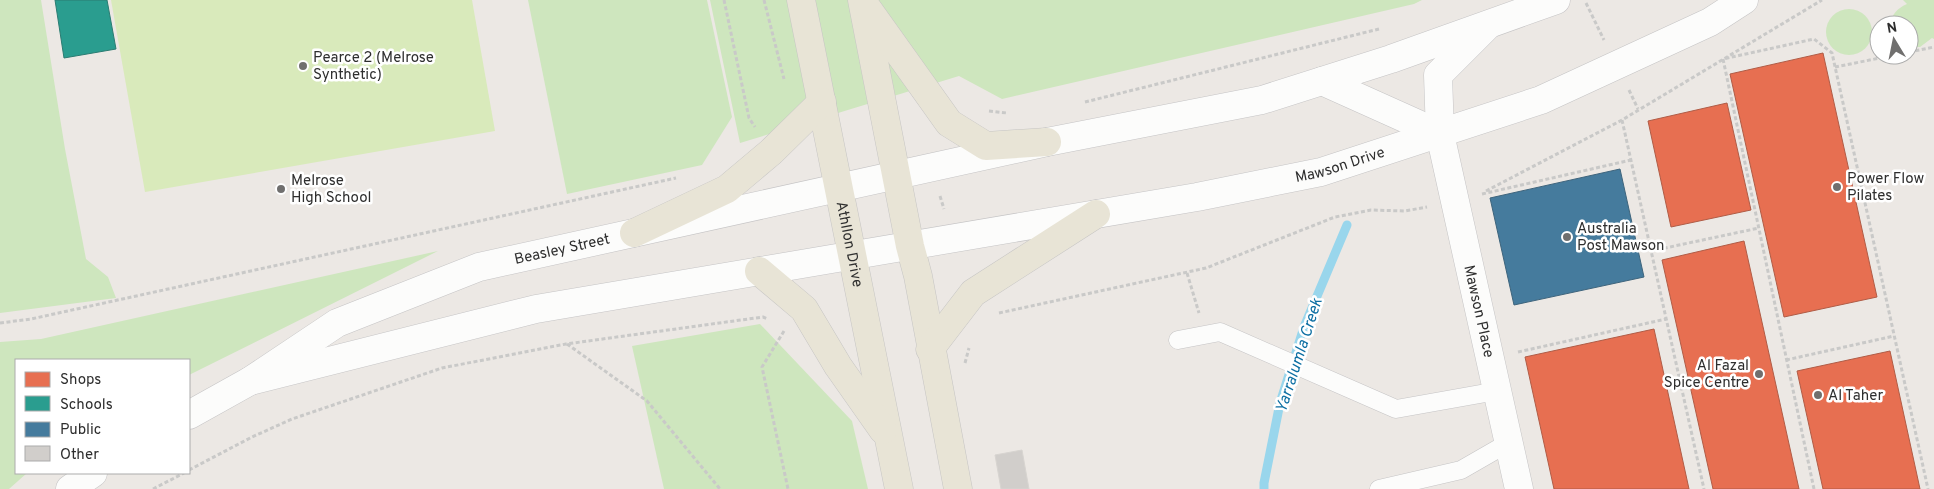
<svg xmlns="http://www.w3.org/2000/svg" width="1934" height="489" viewBox="0 0 1934 489" font-family="Overpass,sans-serif">
  <style>
    .green { fill: #cee6be }
    .pitch { fill: #d9eabb }
    .shops { fill: #e76f51; stroke: #b05c46 }
    .schools { fill: #2a9d8f; stroke: #2b7c72 }
    .public { fill: #457b9d; stroke: #3e647c }
    .lines { fill: none; stroke-linecap: round; stroke-linejoin: round }
    .stream { stroke: #99d6ec; stroke-width: 9 }
    .building { fill: #d1cecb; stroke: #d7d4d0 }
    .lane-casing { stroke: #c5c4c5; stroke-width: 19 }
    .street-casing { stroke: #c5c4c5; stroke-width: 29 }
    .secondary-casing { stroke: #c5c4c5; stroke-width: 29 }
    .primary-casing { stroke: #c6c5c4; stroke-width: 29 }
    .path { stroke: #c9c9c8; stroke-width: 3; stroke-dasharray: 4 2.5; stroke-linecap: butt }
    .lane { stroke: #fcfcfb; stroke-width: 18 }
    .street { stroke: #fcfcfb; stroke-width: 28 }
    .secondary { stroke: #fcfcfb; stroke-width: 28 }
    .primary { stroke: #e8e4d6; stroke-width: 28 }
    .poi-dot { fill: #706f6e; stroke: #fff; stroke-width: 2 }
    .labels { text-anchor: middle; stroke-width: 5; stroke-linejoin: round; paint-order: stroke }
    .poi-label { font-size: 15px; fill: #2e2e2e; stroke: #fff; text-anchor: start }
    .street-label { font-size: 15px; fill: #2e2e2e; stroke: #fff }
    .water-label { font-size: 16px; font-style: italic; fill: #0d6fa3; stroke: #fff }
  </style>
  <rect width="100%" height="100%" fill="#ece8e4"/>
  <g class="green">
    <polygon points="0,0 41,0 65,149 86,259 108,277 116,298 0,313"/>
    <polygon points="528,0 707,0 732,117 702,165 567,194"/>
    <polygon points="710,0 1422,0 1414,4 1002,99 959,76 740,143"/>
    <path d="M1903 0H1934V39L1932 38 1920 47H1909V25H1891C1891 14 1898 8 1907 4Z"/>
    <circle cx="1849" cy="32" r="23"/>
    <polygon points="438,251 189,375 189,360 16,360 16,473 27,473 9,489 0,489 0,342 41,339"/>
    <polygon points="760,324 852,421 868,489 664,489 632,346"/>
  </g>
  <polygon class="pitch" points="111,0 472,0 495,131 145,192"/>
  <g class="shops">
    <polygon points="1823,53 1877,297 1784,317 1730,74"/>
    <polygon points="1727,103 1751,210 1671,227 1648,121"/>
    <polygon points="1744,241 1799,489 1713,489 1662,260"/>
    <polygon points="1654,329 1689,489 1554,489 1525,357"/>
    <polygon points="1890,351 1920,489 1823,489 1797,371"/>
  </g>
  <polygon class="schools" points="55,0 107,0 116,49 64,58"/>
  <polygon class="public" points="1620,169 1644,277 1514,305 1490,198"/>
  <g class="lines">
    <polyline class="stream" points="1264,489 1264,483 1280,403 1304,327 1347,225"/>
  </g>
  <polygon class="building" points="1022,450 1029,489 1001,489 995,455"/>
  <g class="lines">
    <defs>
      <g id="lane">
        <polyline points="1178,340 1220,332 1396,409 1497,391"/>
        <polyline points="1379,489 1461,470 1508,443"/>
      </g>
      <g id="street">
        <path id="s1" d="M1487 26 1438 75 1440 134 1519 489"/>
        <polyline points="1322,81 1440,134"/>
      </g>
      <g id="secondary">
        <path id="s2" d="M250 381 536 309 1197 197 1321 172 1541 100 1710 22 1744 0"/>
        <path id="s3" d="M189 415 250 381 337 323 479 267 1047 142 1262 100 1391 59 1556 0"/>
        <polyline points="70,489 93,473"/>
      </g>
      <g id="primary">
        <path id="s4" d="M801 0 899 489"/>
        <polyline points="862,0 910,246 918,276 958,489"/>
        <polyline points="867,8 949,123 986,146 1047,142"/>
        <polyline points="634,233 727,189 771,152 822,102"/>
        <polyline points="759,271 804,309 838,366 883,430"/>
        <polyline points="930,349 973,293 1096,214"/>
      </g>
    </defs>
    <use href="#lane" class="lane-casing"/>
    <use href="#street" class="street-casing"/>
    <use href="#secondary" class="secondary-casing"/>
    <use href="#primary" class="primary-casing"/>
    <g class="path">
      <polyline points="724,0 749,118 755,127"/>
      <polyline points="764,0 784,79"/>
      <polyline points="1586,3 1604,40"/>
      <polyline points="1909,52 1934,47"/>
      <polyline points="1835,67 1895,55"/>
      <polyline points="1629,90 1638,109"/>
      <polyline points="1085,102 1379,29"/>
      <polyline points="989,111 1007,113"/>
      <polyline points="1622,120 1704,489"/>
      <polyline points="1486,191 1622,120 1822,0"/>
      <polyline points="1482,194 1631,160"/>
      <polyline points="940,196 944,209"/>
      <polyline points="1651,251 1759,228"/>
      <polyline points="1187,273 1199,313"/>
      <polyline points="999,313 1206,268 1335,217 1371,210 1405,211 1427,207"/>
      <polyline points="0,323 31,319 676,178"/>
      <polyline points="784,331 762,367 788,489"/>
      <polyline points="567,344 647,401 720,489"/>
      <polyline points="1518,352 1666,319"/>
      <polyline points="1786,360 1894,336"/>
      <polyline points="965,363 969,348"/>
      <polyline points="189,470 252,437 292,419 442,368 566,344 763,317 768,319"/>
      <polyline points="153,489 184,473"/>
      <polyline points="1814,489 1723,59 1814,39 1832,53 1928,489"/>
    </g>
    <use href="#lane" class="lane"/>
    <use href="#street" class="street"/>
    <use href="#secondary" class="secondary"/>
    <use href="#primary" class="primary"/>
  </g>
  <g class="poi-dot">
    <circle cx="303" cy="66" r="5"/>
    <circle cx="1837" cy="187" r="5"/>
    <circle cx="281" cy="189" r="5"/>
    <circle cx="1567" cy="237" r="5"/>
    <circle cx="1759" cy="374" r="5"/>
    <circle cx="1818" cy="395" r="5"/>
  </g>
  <g class="labels">
    <g class="poi-label">
      <text x="313" y="62">Pearce 2 (Melrose<tspan x="313" dy="17">Synthetic)</tspan></text>
      <text x="1847" y="183">Power Flow<tspan x="1847" dy="17">Pilates</tspan></text>
      <text x="291" y="185">Melrose<tspan x="291" dy="17">High School</tspan></text>
      <text x="1577" y="233">Australia<tspan x="1577" dy="17">Post Mawson</tspan></text>
      <text x="1749" y="370" text-anchor="end">Al Fazal<tspan x="1749" dy="17">Spice Centre</tspan></text>
      <text x="1828" y="400">Al Taher</text>
    </g>
    <g class="street-label">
      <text dy="5" stroke="none"><textPath href="#s2" startOffset="1112">Mawson Drive</textPath></text>
      <text dy="5" stroke="none"><textPath href="#s4" startOffset="249">Athllon Drive</textPath></text>
      <text dy="5" stroke="none"><textPath href="#s3" startOffset="412">Beasley Street</textPath></text>
      <text dy="5" stroke="none"><textPath href="#s1" startOffset="310">Mawson Place</textPath></text>
    </g>
    <g class="water-label">
      <text transform="translate(1298 355) rotate(-72)" y="6">Yarralumla Creek</text>
    </g>
  </g>
  <rect x="15" y="359" width="175" height="115" fill="#ffffff" stroke="#ababab"/>
  <rect x="25" y="372" width="25" height="15" fill="#e76f51" stroke="#ababab"/>
  <text x="60" y="384" font-size="15" fill="#2e2e2e">Shops</text>
  <rect x="25" y="396" width="25" height="15" fill="#2a9d8f" stroke="#ababab"/>
  <text x="60" y="409" font-size="15" fill="#2e2e2e">Schools</text>
  <rect x="25" y="422" width="25" height="15" fill="#457b9d" stroke="#ababab"/>
  <text x="60" y="434" font-size="15" fill="#2e2e2e">Public</text>
  <rect x="25" y="446" width="25" height="15" fill="#d1cecb" stroke="#ababab"/>
  <text x="60" y="459" font-size="15" fill="#2e2e2e">Other</text>
  <g transform="translate(1894 40) rotate(350)"><circle r="24" fill="#ffffff" stroke="#ababab"/>
  <path d="M0-4L9 19L0 12L-9 19Z" fill="#706f6e"/>
  <text y="-8" font-size="14" font-weight="bold" text-anchor="middle" fill="#2e2e2e">N</text>
  </g>
</svg>
